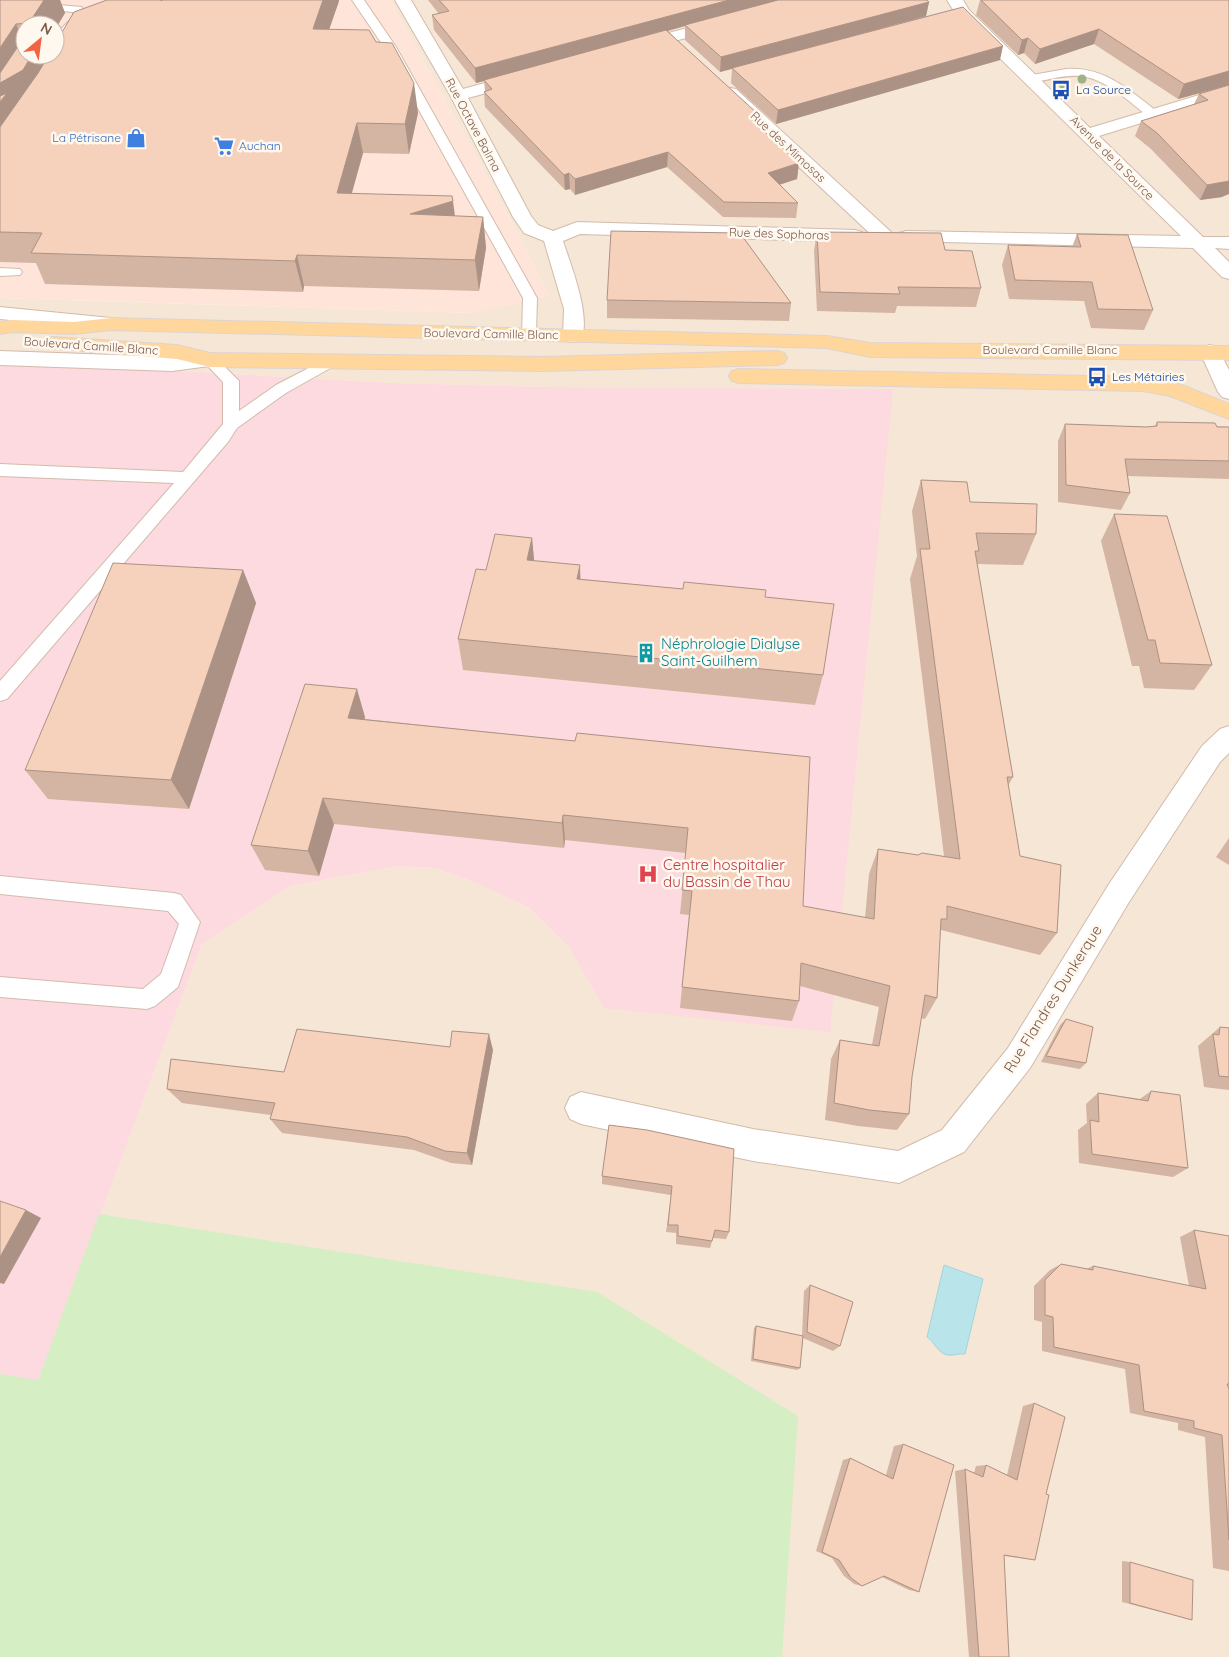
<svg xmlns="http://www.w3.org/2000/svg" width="1229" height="1657" viewBox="0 0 1229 1657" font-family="Quicksand,sans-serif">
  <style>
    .residential { fill: #f6e6d5 }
    .commercial { fill: #ffe4da; fill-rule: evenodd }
    .medical { fill: #fddadf }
    .green { fill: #d6eec4 }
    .water { fill: #b9e5ea; stroke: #9fd5dd }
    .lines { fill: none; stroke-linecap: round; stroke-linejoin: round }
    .service-casing { stroke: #d2bbab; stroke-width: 2 }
    .minor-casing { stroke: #d2bbab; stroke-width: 2 }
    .tertiary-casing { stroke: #d2bbab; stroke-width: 2 }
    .primary-casing { stroke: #ddd4d0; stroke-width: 2 }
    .service { fill: #fff; fill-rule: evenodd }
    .minor { fill: #fff; fill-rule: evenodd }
    .tertiary { fill: #fff; fill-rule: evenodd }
    .primary { fill: #ffd79d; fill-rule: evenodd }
    .tree { fill: #9fb189 }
    .wall { fill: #d4b4a2; fill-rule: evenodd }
    .shaded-wall { fill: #ac9284 }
    .building { fill: #f6d1bc; stroke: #ac9284 }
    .labels { text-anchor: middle; stroke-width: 5; stroke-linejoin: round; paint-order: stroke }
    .far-transit-label { font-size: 12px; fill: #164399; stroke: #fff8ef; text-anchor: start }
    .far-street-label { font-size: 12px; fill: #7b5949; stroke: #fff8ef }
    .far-shop-label { font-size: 12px; fill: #366cbe; stroke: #fff8ef; text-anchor: end }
    .culture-label { font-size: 15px; fill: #0d838f; stroke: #fff8ef; text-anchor: start }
    .health-label { font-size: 15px; fill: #be3a42; stroke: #fff8ef; text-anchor: start }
    .street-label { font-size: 15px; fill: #7b5949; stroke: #fff8ef }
  </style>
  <rect width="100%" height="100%" fill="#fef4e7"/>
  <polygon class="residential" points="390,0 1229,0 1229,1657 0,1657 0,1374 38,1380 202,944 291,886 397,866 434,868 469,880 528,907 569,947 605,1008 893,389 550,387 392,383 0,361 0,298 472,313 549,296 505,209"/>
  <path class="commercial" d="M0 0H390L505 209 549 296 473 313 0 298ZM25 25H55V55H25Z"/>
  <polygon class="medical" points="0,361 392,383 550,387 893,389 830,1032 604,1008 569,947 528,907 469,880 434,868 397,866 291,886 202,944 38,1381 0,1374"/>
  <polygon class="green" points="99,1214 597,1292 798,1416 782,1657 0,1657 0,1374 38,1380"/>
  <path class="water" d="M944 1265 983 1279 965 1354C959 1353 954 1356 948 1355 938 1354 935 1342 927 1337Z"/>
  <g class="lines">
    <defs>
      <g id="service">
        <polygon points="352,0 364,0 396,47 537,298 536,336 534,339 524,339 522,336 523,298 384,47"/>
        <polygon points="35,3 82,7 85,18 59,43 55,44 55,35 73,17 73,12 31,8 29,6 31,4"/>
        <path d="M1066 69C1096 67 1118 81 1141 99 1147 104 1154 108 1159 114L1153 118 1149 117C1129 102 1105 77 1078 76 1063 75 1047 80 1032 83L1026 79 1032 75Z"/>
        <polygon points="0,268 20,269 22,272 20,275 0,276"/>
        <polygon points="210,355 215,357 239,381 239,411 276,385 324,360 334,360 337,363 334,366 286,393 237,428 228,442 7,699 0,701 0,681 174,483 0,476 0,464 183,472 223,424 223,382 202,360 205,357"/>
        <polygon points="0,876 174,893 181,895 200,922 178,987 155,1006 147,1009 0,997 0,977 143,989 161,974 179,924 168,911 0,894"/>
      </g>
      <g id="minor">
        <path d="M395 0H411L463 89 521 73 527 74 529 78 527 82 468 98 531 216 538 225 553 231 577 222 855 230 862 232 864 236 862 240 855 242 580 234 563 241C570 263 593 320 580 341L573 342 566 341 563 336 564 309 544 241 524 233 513 217 450 95Z"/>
        <polygon points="947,0 963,0 969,10 1090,128 1229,86 1229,96 1099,136 1203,237 1229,237 1229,249 1215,248 1229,262 1229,279 1222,277 1193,248 899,241 897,237 899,233 906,231 1181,236 957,16"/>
        <polygon points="721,19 727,21 729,24 727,27 637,51 631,49 629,46 631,43"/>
        <polygon points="730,88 736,89 891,232 893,236 891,240 884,242 877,240 724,97 722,93 724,89"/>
        <polygon points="1210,345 1217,347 1229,370 1229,399 1222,397 1218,392 1200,352 1203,347"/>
        <polygon points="1229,726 1229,753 1220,762 1129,902 1030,1068 964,1152 899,1183 753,1161 581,1124 570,1119 565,1108 570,1097 581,1092 753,1129 898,1151 942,1130 1008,1048 1109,884 1202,746 1220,729"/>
      </g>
      <g id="tertiary">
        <polygon points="0,307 111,318 118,320 121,324 118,328 111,330 0,319"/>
        <polygon points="0,351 172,357 210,353 217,355 220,360 217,365 172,371 0,365"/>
      </g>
      <g id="primary">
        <polygon points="111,318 827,336 870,343 1229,346 1229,360 870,357 827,348 111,330 74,334 13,332 0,334 0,322 13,320 74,322"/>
        <polygon points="54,337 177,345 210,353 543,357 777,351 784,353 787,358 784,363 777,365 543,371 210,367 177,359 47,348 44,343 47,338"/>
        <polygon points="739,369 1143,377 1182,385 1229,404 1229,419 1170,396 1143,391 739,383 732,381 729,376 732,371"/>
      </g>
    </defs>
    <use href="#service" class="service-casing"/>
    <use href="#minor" class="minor-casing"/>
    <use href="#tertiary" class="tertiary-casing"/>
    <use href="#primary" class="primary-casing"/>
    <use href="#service" class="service"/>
    <use href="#minor" class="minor"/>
    <use href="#tertiary" class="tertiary"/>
    <use href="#primary" class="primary"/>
  </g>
  <g class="tree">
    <circle cx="1082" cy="79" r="4.5"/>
    <circle cx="1063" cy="84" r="4.5"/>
  </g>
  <g class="wall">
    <path d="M0 0H60L65 13 56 28 60 36 162 1H339L329 29 418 113 409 154 363 153 352 193 455 216 483 217 486 248 479 291 304 286 303 292 45 284 36 263 0 262ZM25 25H55L25 55Z"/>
    <polygon points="428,0 927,0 929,2 926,16 1000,60 776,124 731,83 732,69 720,72 685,40 685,26 668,31 757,125 799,163 797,179 779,185 798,203 796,218 723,217 667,167 575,195 570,189 565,190 485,107 484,92 485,91 484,81 476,83 434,30 432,15 439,14"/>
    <polygon points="980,0 1229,0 1222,197 1200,200 1151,149 1135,136 1141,121 1194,104 1199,94 1218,88 1178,99 1094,44 1035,64 1024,53 1018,55 976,15"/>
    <polygon points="817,232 945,250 981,288 976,307 897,306 895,313 817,311 814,251"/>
    <polygon points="1077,234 1153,310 1144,330 1091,328 1084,301 1009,299 1002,265 1008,245 1072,247"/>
    <polygon points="607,300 791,303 789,321 607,318"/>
    <polygon points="1157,422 1229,427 1229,479 1128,476 1130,493 1121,510 1058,502 1058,441 1065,424 1146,427 1155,426"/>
    <polygon points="921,480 970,502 1036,534 1023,565 977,564 1013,777 1008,786 1020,856 1057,933 1040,955 941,930 940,932 937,998 925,1019 921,1018 912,1077 909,1114 897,1130 858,1126 825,1120 831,1059 840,1040 872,1045 879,1007 800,986 799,1001 792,1021 680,1008 689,915 680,914 686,853 565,840 564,848 334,824 319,876 265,870 251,845 365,717 365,719 575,741 803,906 865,918 869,874 878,849 918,855 944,856 910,579 917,556 912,511"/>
    <polygon points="1114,514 1212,665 1194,690 1144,688 1139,666 1132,666 1101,541"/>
    <polygon points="532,538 534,561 580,565 580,579 765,597 823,675 815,705 463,670 458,639 486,570"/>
    <polygon points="243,570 256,603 189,809 48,799 25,770"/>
    <polygon points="1229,838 1229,865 1216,857"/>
    <polygon points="1066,1019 1086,1063 1080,1069 1041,1062 1060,1025"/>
    <polygon points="1220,1027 1229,1028 1229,1090 1204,1087 1198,1046"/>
    <polygon points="450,1047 493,1050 472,1165 451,1163 414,1150 282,1133 270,1119 271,1115 182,1103 167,1089 284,1072"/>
    <polygon points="1151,1091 1188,1168 1173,1177 1079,1163 1078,1130 1087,1123 1086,1104 1098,1093 1140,1099"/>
    <polygon points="609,1125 729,1232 726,1239 713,1238 710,1248 676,1244 676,1233 666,1232 671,1195 602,1184 602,1176"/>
    <polygon points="1194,1230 1229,1236 1229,1571 1213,1568 1205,1437 1178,1430 1178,1423 1130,1413 1125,1369 1042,1351 1042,1322 1034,1320 1034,1286 1050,1270 1061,1264 1086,1269 1093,1266 1189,1286 1180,1237"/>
    <polygon points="810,1285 840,1346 833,1351 803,1338 800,1368 797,1370 751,1361 754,1328 756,1326 802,1336 804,1291"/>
    <polygon points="1034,1403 1046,1494 1035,1560 1004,1556 1009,1657 969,1657 955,1471 965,1469 974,1473 976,1466 986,1465 1007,1475 1023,1406"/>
    <polygon points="903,1444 919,1592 909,1590 882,1577 862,1586 854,1584 844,1576 832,1558 816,1551 843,1460 850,1458 886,1475 894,1446"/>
    <polygon points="1122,1561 1130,1562 1192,1620 1122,1602"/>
  </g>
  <g class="shaded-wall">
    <polygon points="44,0 60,0 65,13 56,28 65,50 0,153 0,48 16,24 25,45 32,55 55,55 55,25 30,25 29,23"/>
    <polygon points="323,0 339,0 339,1 319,59 313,29"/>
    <polygon points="729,0 782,0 685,25 685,26 485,81 484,80 484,81 476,83 475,68"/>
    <polygon points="929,2 926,16 720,72 721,57"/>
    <polygon points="1099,29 1094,44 1035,64 1040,49"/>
    <polygon points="1028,38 1024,53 1018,55 1022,40"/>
    <polygon points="1003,46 1000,60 776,124 778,110"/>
    <polygon points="1229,71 1229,85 1178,99 1184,84"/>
    <polygon points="414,83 418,113 409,154 405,124"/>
    <polygon points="758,114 757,130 749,117"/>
    <polygon points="357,123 363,153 343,224 337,193"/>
    <polygon points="668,152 667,167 575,195 575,179"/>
    <polygon points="799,163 797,179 766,189 768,173"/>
    <polygon points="569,173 570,189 565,190 564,175"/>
    <polygon points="1229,181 1229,194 1222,197 1200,200 1207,185"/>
    <polygon points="453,201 457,232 410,214"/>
    <polygon points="483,217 486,248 479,291 475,260"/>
    <polygon points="297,255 304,286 303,292 295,261"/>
    <polygon points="532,538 535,570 527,560"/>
    <polygon points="580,565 581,598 577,579"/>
    <polygon points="243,570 256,603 189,809 171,780"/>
    <polygon points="357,689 365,717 357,745 348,718"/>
    <polygon points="323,798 334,824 319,876 308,851"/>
    <polygon points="563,815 565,840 564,848 562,823"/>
    <polygon points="489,1034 493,1050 472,1165 467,1153"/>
    <polygon points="26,1210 41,1218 4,1284 0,1283 0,1257"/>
  </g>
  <g class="building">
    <polygon points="0,0 44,0 29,23 16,24 0,48"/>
    <polygon points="107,0 160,0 162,1 162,0 323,0 313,29 369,30 376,42 392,43 414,83 405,124 357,123 337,193 452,196 453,201 410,214 483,217 475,260 297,255 295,261 31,253 42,233 0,232 0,127 38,73 49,55 55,55 55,44 74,12"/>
    <polygon points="439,0 729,0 475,68 432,15 449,11"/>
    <polygon points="778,0 927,0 929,2 721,57 685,25"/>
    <polygon points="981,0 1229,0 1229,71 1184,84 1099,29 1040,49 1028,38 1022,40"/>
    <polygon points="963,7 1003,46 778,110 732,68"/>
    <polygon points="53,20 50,25 38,25"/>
    <polygon points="666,30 758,114 749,117 799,163 768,173 798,203 724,202 668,152 575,179 569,173 564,175 484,92 492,89 484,80"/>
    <polygon points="25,36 25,55 32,55 23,70 0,83 0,73"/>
    <polygon points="1229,85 1229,181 1207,185 1157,133 1141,121 1208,100 1199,94"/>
    <polygon points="7,93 0,102 0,96"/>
    <polygon points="611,231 740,233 791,303 607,300"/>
    <polygon points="817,232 941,233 945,250 972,251 981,288 898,287 900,294 820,292"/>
    <polygon points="1077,234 1128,235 1153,310 1098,309 1092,282 1015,280 1008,245 1081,247"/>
    <polygon points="1157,422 1215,423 1217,427 1229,427 1229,461 1125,459 1130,493 1066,485 1065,424 1146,427 1157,426"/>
    <polygon points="921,480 967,482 970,502 1037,504 1036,534 976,533 979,551 975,551 1013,777 1007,777 1020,856 1061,865 1057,933 947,906 947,919 941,919 937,998 925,995 912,1077 909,1114 869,1110 834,1103 840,1040 879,1046 890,986 801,963 799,1001 682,987 692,891 682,890 688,828 563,815 562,823 323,798 308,851 251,845 305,684 357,689 348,718 575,741 577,733 810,757 803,906 874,919 878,849 918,855 922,853 960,859 920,549 930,549"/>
    <polygon points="1114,514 1167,516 1212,665 1160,663 1155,640 1148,640"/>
    <polygon points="495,534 532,538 527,560 580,565 577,579 683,589 684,582 766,590 765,597 834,604 823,675 458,639 476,569 486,570"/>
    <polygon points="113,563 243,570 171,780 25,770"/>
    <polygon points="1066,1019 1093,1027 1086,1063 1046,1056"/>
    <polygon points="1220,1027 1229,1028 1229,1077 1219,1076 1213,1034 1219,1035"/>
    <polygon points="297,1029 450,1047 452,1031 489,1034 467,1153 445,1151 407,1137 270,1119 275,1103 167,1089 171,1059 284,1072"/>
    <polygon points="1151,1091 1180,1095 1188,1168 1092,1154 1090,1120 1099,1122 1098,1093 1148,1101"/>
    <polygon points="609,1125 647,1130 734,1149 729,1232 715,1230 712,1241 678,1236 678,1225 668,1225 672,1186 602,1176"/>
    <polygon points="0,1201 26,1210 0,1257"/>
    <polygon points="1194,1230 1229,1236 1229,1384 1227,1384 1229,1389 1229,1540 1222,1435 1194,1428 1194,1421 1144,1411 1139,1365 1054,1347 1053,1317 1045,1315 1045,1280 1061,1264 1093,1270 1093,1266 1206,1289"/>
    <polygon points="810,1285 853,1302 840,1346 807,1332"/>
    <polygon points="756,1326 803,1336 800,1368 753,1359"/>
    <polygon points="1034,1403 1065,1417 1046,1494 1049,1495 1035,1560 1004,1555 1009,1657 979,1657 965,1469 983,1477 986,1465 1017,1480"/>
    <polygon points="903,1444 954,1465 919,1592 884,1576 862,1586 851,1578 839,1560 822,1552 850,1458 893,1479"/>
    <polygon points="1130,1562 1193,1580 1192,1620 1130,1603"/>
  </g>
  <defs>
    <symbol id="bus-bare" viewBox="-9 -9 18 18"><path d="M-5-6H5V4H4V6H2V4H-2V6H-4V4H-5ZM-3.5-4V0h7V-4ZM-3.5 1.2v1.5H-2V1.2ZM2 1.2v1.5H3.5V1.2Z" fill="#1a4fb4" stroke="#fff8ef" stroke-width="2.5" paint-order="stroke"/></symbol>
    <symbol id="shop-bare" viewBox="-9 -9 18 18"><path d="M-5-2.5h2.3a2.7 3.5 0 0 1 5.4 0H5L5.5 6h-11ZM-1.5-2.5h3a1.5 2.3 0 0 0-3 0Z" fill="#3f7fe0" stroke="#fff8ef" stroke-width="2.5" paint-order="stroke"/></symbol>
    <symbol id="supermarket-bare" viewBox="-9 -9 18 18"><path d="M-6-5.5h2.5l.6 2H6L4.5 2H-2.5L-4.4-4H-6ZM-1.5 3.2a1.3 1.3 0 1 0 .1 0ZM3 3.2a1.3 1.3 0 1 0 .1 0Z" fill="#3f7fe0" stroke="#fff8ef" stroke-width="2.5" paint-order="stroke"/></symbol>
    <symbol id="building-bare" viewBox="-9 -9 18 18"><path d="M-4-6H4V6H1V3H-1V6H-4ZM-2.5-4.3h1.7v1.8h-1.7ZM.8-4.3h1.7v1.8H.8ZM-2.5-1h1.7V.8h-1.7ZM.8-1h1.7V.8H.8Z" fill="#0f9aa8" stroke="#fff8ef" stroke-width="2.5" paint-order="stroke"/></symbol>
    <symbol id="hospital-bare" viewBox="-9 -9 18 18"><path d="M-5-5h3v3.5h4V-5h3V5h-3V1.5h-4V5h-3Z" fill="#e0444e" stroke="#fff8ef" stroke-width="2.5" paint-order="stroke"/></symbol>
  </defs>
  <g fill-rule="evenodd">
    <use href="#bus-bare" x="1047" y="76" width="28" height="28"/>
    <use href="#shop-bare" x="122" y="124" width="28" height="28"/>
    <use href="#supermarket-bare" x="210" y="132" width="28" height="28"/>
    <use href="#bus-bare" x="1083" y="363" width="28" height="28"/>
    <use href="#building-bare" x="632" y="639" width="28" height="28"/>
    <use href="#hospital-bare" x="634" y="860" width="28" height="28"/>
  </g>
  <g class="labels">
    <g class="far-transit-label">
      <text x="1076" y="94">La Source</text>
      <text x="1112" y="381">Les Métairies</text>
    </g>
    <g class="far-street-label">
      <text transform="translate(473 125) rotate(62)" y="4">Rue Octave Balma</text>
      <text transform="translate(788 147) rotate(43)" y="4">Rue des Mimosas</text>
      <text transform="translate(1112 158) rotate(45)" y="4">Avenue de la Source</text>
      <text transform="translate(779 234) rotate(2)" y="4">Rue des Sophoras</text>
      <text transform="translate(491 334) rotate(1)" y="4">Boulevard Camille Blanc</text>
      <text transform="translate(91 346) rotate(4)" y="4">Boulevard Camille Blanc</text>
      <text x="1050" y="354">Boulevard Camille Blanc</text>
    </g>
    <g class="far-shop-label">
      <text x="121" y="142">La Pétrisane</text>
      <text x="239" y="150" text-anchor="start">Auchan</text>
    </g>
    <g class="culture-label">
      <text x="661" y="649">Néphrologie Dialyse<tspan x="661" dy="17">Saint-Guilhem</tspan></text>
    </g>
    <g class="health-label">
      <text x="663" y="870">Centre hospitalier<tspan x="663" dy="17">du Bassin de Thau</tspan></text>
    </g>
    <g class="street-label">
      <text transform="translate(1053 999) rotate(-58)" y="5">Rue Flandres Dunkerque</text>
    </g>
  </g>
  <g transform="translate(40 40) rotate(29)"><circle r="24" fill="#fff8ef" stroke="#cab8ad"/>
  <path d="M0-4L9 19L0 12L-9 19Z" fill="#f16443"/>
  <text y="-8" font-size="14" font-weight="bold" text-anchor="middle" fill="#7b5949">N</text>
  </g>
</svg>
